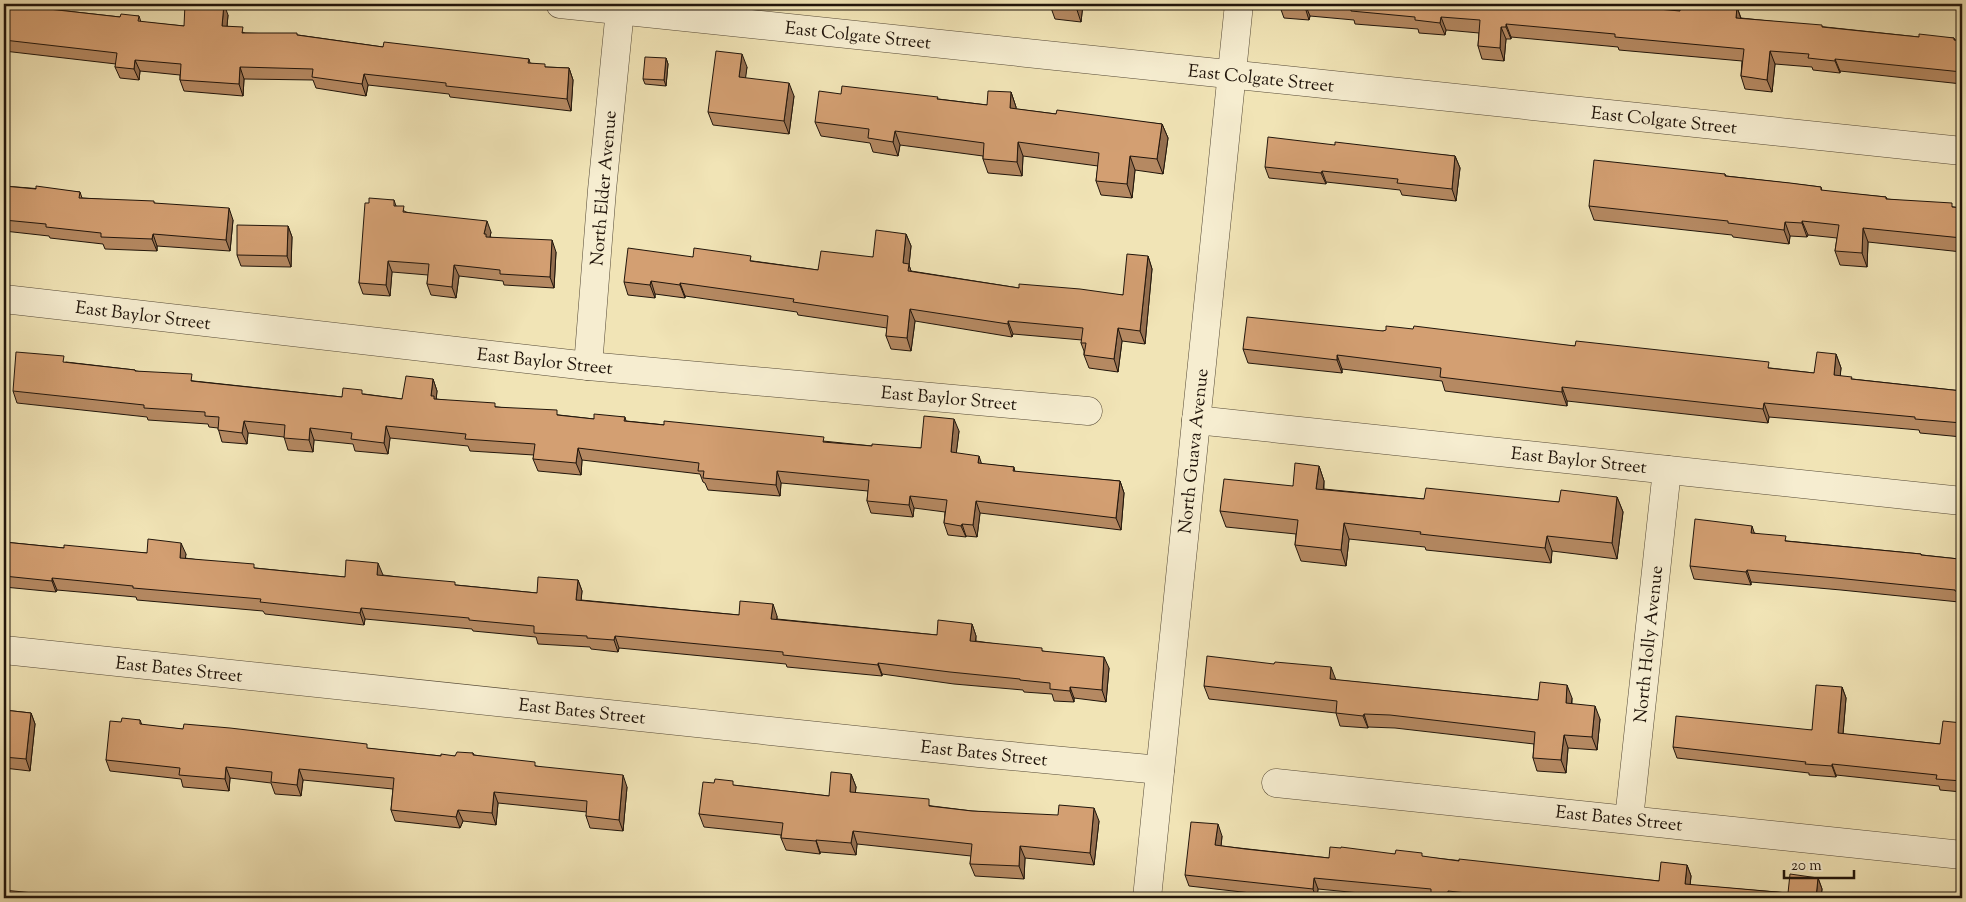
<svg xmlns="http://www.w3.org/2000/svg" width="1966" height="902" viewBox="0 0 1966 902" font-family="'Sorts Mill Goudy',serif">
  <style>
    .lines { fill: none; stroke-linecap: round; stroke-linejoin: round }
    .minor-casing { stroke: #554936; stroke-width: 29 }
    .minor { stroke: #f6edd0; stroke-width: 28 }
    .wall { fill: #b58962; stroke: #21150b }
    .shaded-wall { fill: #946f50; stroke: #21150b }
    .building { fill: #d39f72; stroke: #21150b }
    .labels { text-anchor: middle; stroke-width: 4.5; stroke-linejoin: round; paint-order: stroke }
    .street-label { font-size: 18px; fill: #21150b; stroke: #f6edd0 }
  </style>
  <rect width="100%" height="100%" fill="#f1e4b6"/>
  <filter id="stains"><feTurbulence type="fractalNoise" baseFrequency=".004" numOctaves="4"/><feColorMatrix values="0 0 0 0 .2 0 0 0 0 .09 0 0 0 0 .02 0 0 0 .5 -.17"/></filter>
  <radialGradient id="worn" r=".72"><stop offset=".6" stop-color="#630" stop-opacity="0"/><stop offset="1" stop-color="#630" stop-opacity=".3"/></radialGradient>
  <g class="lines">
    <defs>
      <g id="minor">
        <polyline points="560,4 1962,151"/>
        <polyline points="4,299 588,366 1088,411"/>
        <polyline points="588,366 602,190 620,10"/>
        <polyline points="1196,420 1962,501"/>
        <polyline points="4,650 979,753 1160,770"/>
        <polyline points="1276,783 1962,855"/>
        <polyline points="1629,819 1667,470"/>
        <polyline points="1147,898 1239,4"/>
      </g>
    </defs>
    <use href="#minor" class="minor-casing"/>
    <use href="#minor" class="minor"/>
  </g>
  <g class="wall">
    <polygon points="4,4 120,17 139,16 141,22 184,26 228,15 227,26 245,33 298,35 383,47 529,59 530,63 546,67 569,68 573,80 571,111 450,97 449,94 368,85 366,96 316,88 313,80 244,79 243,96 184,91 180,80 180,75 140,71 139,80 120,78 115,67 116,64 4,51"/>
    <polygon points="931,4 945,4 944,5"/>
    <polygon points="1039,4 1083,4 1081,22 1055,19 1050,5"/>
    <polygon points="1279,4 1604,4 1680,11 1737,7 1741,18 1919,37 1954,38 1955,40 1962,41 1962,84 1840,71 1840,73 1813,70 1812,67 1775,64 1772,92 1745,89 1741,76 1742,61 1619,50 1618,47 1511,37 1511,39 1506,39 1504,61 1482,59 1478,46 1479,33 1446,30 1445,35 1419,33 1418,29 1355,24 1354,20 1310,16 1309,20 1284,18"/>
    <polygon points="666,58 668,64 666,86 645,84 643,79"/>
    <polygon points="747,67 745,78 794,96 789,134 713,125 708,112"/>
    <polygon points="1011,92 1016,107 1016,109 1056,114 1162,124 1168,138 1163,174 1135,170 1132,198 1101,195 1096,181 1098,166 1023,156 1022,176 988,173 983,159 983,156 900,145 898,156 873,152 870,143 821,136 815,122 841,94 938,99 987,105"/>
    <polygon points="1335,145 1455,156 1460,168 1456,201 1402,195 1400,190 1326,182 1326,184 1269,178 1265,167"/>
    <polygon points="1725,174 1726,176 1821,187 1822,191 1886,197 1887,199 1962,208 1962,252 1868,242 1867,267 1840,265 1835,251 1837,238 1808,235 1807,237 1790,236 1789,244 1733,237 1732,235 1594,220 1589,206"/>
    <polygon points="4,186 80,192 82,198 154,203 233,220 230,251 157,246 157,251 105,249 103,244 50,238 49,236 4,231"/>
    <polygon points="394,200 396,206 406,212 491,232 490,237 556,252 554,288 504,285 503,281 459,276 456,298 431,295 427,284 428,275 392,272 390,296 363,294 359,283 369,203"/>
    <polygon points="288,226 292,237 291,267 241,266 237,255"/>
    <polygon points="906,234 911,246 909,265 911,271 1019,288 1123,295 1148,256 1152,269 1145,344 1122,341 1118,372 1089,368 1084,355 1084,351 1081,343 1082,340 1013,334 1012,337 915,321 911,351 891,349 886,336 887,328 798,315 797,312 685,296 685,298 655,294 655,298 628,295 624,282 693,257 753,261 818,270 873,257"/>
    <polygon points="1383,331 1575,346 1814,373 1836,354 1841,368 1840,376 1852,379 1962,391 1962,437 1920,433 1919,430 1769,417 1768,423 1567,401 1567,406 1445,391 1442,381 1342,369 1342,373 1248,363 1243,349"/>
    <polygon points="66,362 135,370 136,371 194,381 342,397 364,394 402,399 433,379 437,391 436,399 559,415 594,419 625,417 626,421 872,446 921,448 959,431 956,453 981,464 1014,467 1015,472 1120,481 1124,493 1121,530 980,513 977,537 966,536 966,537 948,535 944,523 945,512 914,508 913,517 871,513 867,501 868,491 781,483 780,496 708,490 705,483 703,482 700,474 582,460 581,475 538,471 533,459 534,455 470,451 468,446 390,438 388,454 355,451 353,444 314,440 313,452 288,450 284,437 248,433 247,444 222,442 218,428 209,427 208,424 148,420 147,417 17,403 13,391"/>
    <polygon points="1319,466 1324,481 1324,489 1424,499 1559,502 1617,497 1623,512 1617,559 1552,551 1551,563 1426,550 1425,547 1349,539 1346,566 1301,561 1295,545 1296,534 1226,527 1220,511 1293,486"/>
    <polygon points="1754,533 1787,541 1921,554 1922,555 1959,559 1962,557 1962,604 1960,604 1959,602 1841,590 1751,582 1751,585 1694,579 1690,566"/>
    <polygon points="4,542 64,548 147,553 186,554 185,558 255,568 345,577 383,575 456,585 537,593 578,580 582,591 581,600 739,615 777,616 777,619 937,635 972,624 976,636 976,641 1043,651 1109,668 1106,702 1074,698 1074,702 1054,701 1052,694 1024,692 1023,690 954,684 882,674 882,676 787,667 786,664 619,648 618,652 591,649 590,647 538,644 536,637 473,631 472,629 365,619 364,625 265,614 263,611 137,600 136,597 57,590 56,592 4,587"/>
    <polygon points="1274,664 1336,680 1538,700 1572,698 1572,704 1600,719 1597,750 1568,748 1566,773 1537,771 1533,758 1534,744 1395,728 1368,727 1368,728 1340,726 1336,713 1209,699 1204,686"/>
    <polygon points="1842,687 1846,698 1843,734 1940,744 1962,723 1962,792 1940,790 1939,786 1836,775 1836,777 1809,775 1809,773 1677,758 1673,747 1812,730"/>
    <polygon points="4,710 31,713 35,724 30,771 4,768"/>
    <polygon points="140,720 142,725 441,756 455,756 473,753 474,755 536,766 627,787 623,831 590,828 586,816 587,812 498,803 496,825 463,821 460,828 395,821 391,810 393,789 303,780 301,796 275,794 271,783 230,778 229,791 183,787 181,779 110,771 106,760 121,722"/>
    <polygon points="851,774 856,787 855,793 932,806 972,811 1099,821 1094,865 1025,858 1024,879 975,876 970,864 971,856 857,844 856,855 820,852 820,854 786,850 781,838 781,835 704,827 699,814 714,783 829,796"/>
    <polygon points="1222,836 1221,846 1329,858 1395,854 1659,881 1687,865 1691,876 1690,885 1788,893 1818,878 1822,889 1821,898 1412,898 1318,889 1317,898 1295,898 1189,886 1185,875"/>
  </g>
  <g class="shaded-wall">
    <polygon points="224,4 228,15 226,37 222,26"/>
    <polygon points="1076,4 1083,4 1081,22 1076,7"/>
    <polygon points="1305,4 1310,16 1309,20 1305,7"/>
    <polygon points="1737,7 1741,19 1736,18"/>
    <polygon points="1441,17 1446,30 1445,35 1440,23"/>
    <polygon points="1506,24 1511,37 1511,39 1506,27"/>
    <polygon points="1501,27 1506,39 1504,61 1500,48"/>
    <polygon points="1770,51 1775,64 1772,92 1767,80"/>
    <polygon points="742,54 747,67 744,90 739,77"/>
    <polygon points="666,58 668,64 666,86 664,80"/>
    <polygon points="1835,59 1840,71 1840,73 1835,61"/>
    <polygon points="135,60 140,71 139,80 134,69"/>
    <polygon points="240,67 244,79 243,96 239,84"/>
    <polygon points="569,68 573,80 571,111 567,99"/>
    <polygon points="364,74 368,85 366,96 362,84"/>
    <polygon points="789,83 794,96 789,134 784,121"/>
    <polygon points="1011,92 1016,107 1015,122 1010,108"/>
    <polygon points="1162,124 1168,138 1163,174 1157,159"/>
    <polygon points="895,131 900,145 898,156 893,142"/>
    <polygon points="1018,142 1023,156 1022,176 1017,162"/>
    <polygon points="1130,156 1135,170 1132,198 1127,184"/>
    <polygon points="1455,156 1460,168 1456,201 1452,189"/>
    <polygon points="1322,171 1326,182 1326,184 1321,173"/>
    <polygon points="229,208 233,220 230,251 226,240"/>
    <polygon points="487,221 491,232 489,242 484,234"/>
    <polygon points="1802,221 1808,235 1807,237 1802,223"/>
    <polygon points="1785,222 1790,236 1789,244 1784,230"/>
    <polygon points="288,226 292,237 291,267 287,256"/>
    <polygon points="1863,228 1868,242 1867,267 1862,253"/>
    <polygon points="153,234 157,246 157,251 152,239"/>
    <polygon points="906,234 911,246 909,265 913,277 912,283 903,263"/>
    <polygon points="552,240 556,252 554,288 550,277"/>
    <polygon points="1148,256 1152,269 1145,344 1140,331"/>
    <polygon points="388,261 392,272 390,296 386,285"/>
    <polygon points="454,265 459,276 456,298 452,287"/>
    <polygon points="651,281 655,294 655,298 650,285"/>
    <polygon points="680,283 685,296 685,298 680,285"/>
    <polygon points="910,309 915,321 911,351 907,338"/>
    <polygon points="1008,321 1013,334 1012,337 1008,324"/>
    <polygon points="1118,328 1122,341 1118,372 1114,359"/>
    <polygon points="1836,354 1841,368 1839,389 1834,375"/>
    <polygon points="1337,355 1342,369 1342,373 1337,360"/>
    <polygon points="433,379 437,391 436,401 431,396"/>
    <polygon points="1562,387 1567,401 1567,406 1562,392"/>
    <polygon points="1764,403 1769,417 1768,423 1763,409"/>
    <polygon points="954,419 959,431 955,464 951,452"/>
    <polygon points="244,421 248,433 247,444 242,433"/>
    <polygon points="386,426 390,438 388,454 384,443"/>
    <polygon points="310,428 314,440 313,452 309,440"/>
    <polygon points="578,448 582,460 581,475 576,463"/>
    <polygon points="979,456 983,468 978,463"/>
    <polygon points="1319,466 1324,481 1322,504 1316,489"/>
    <polygon points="777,471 781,483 780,496 776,485"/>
    <polygon points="1120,481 1124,493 1121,530 1116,518"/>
    <polygon points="910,496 914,508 913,517 909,505"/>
    <polygon points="1617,497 1623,512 1617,559 1612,543"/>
    <polygon points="976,501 980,513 977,537 973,525"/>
    <polygon points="1344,523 1349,539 1346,566 1341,550"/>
    <polygon points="962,524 966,536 966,537 961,526"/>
    <polygon points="1752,526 1756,538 1751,533"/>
    <polygon points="1547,536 1552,551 1551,563 1545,548"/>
    <polygon points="181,543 186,554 184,569 180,558"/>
    <polygon points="378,563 383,575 382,586 377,575"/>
    <polygon points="1747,570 1751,582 1751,585 1746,572"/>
    <polygon points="52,578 57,590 56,592 52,581"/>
    <polygon points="578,580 582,591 580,611 576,600"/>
    <polygon points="773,604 777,616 776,630 771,619"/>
    <polygon points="361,608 365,619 364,625 360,613"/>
    <polygon points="972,624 976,636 974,652 970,641"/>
    <polygon points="615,636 619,648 618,652 614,640"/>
    <polygon points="1104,657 1109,668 1106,702 1102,690"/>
    <polygon points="878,663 882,674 882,676 878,665"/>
    <polygon points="1331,667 1336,680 1330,679"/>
    <polygon points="1567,685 1572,698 1570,716 1566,703"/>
    <polygon points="1070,687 1074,698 1074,702 1070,691"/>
    <polygon points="1842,687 1846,698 1842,745 1838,733"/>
    <polygon points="1595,706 1600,719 1597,750 1592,737"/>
    <polygon points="31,713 35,724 30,771 26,759"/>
    <polygon points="1364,714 1368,727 1368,728 1363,716"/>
    <polygon points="1564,735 1568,748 1566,773 1561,760"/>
    <polygon points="1832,764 1836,775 1836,777 1832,766"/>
    <polygon points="226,767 230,778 229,791 225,779"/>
    <polygon points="299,769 303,780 301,796 297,785"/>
    <polygon points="851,774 856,787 854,805 850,792"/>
    <polygon points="623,775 627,787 623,831 619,820"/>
    <polygon points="494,792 498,803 496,825 492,813"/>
    <polygon points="1094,808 1099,821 1094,865 1090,853"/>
    <polygon points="458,810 463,821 460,828 456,817"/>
    <polygon points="1218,824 1222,836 1220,856 1215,845"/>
    <polygon points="853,831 857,844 856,855 851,843"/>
    <polygon points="816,840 820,852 820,854 816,841"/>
    <polygon points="1020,846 1025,858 1024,879 1019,866"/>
    <polygon points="1687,865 1691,876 1689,896 1685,884"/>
    <polygon points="1314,878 1318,889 1317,898 1316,898 1313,889"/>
    <polygon points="1818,878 1822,889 1821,898 1816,898"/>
    <polygon points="1448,891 1451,898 1447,898"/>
  </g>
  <g class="building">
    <polygon points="4,4 120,17 121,14 139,16 138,21 184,26 185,4 224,4 222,26 243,27 242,33 297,33 297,35 383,47 384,42 529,59 528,63 545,64 545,67 569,68 567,99 446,86 446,83 364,74 362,84 312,77 313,69 240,67 239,84 180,80 181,64 135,60 134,69 115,67 117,53 4,40"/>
    <polygon points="1050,4 1076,4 1076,7"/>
    <polygon points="1279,4 1602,4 1680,11 1680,4 1704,4 1737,7 1736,18 1822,25 1822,27 1919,37 1919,34 1954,38 1954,40 1962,41 1962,72 1835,59 1835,61 1808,58 1809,54 1770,51 1767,80 1741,76 1744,49 1615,37 1615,34 1506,24 1506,27 1501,27 1500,48 1478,46 1480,20 1441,17 1440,23 1415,20 1415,17 1351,11 1351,7 1305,4 1305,7 1279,5"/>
    <polygon points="716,51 742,54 739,77 789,83 784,121 708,112"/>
    <polygon points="645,57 666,58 664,80 643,79"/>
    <polygon points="842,86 938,97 937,99 987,105 988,91 1011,92 1010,108 1056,114 1057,110 1162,124 1157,159 1130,156 1127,184 1096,181 1099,153 1018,142 1017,162 983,159 984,143 895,131 893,142 868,138 869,129 815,122 819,91 841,94"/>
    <polygon points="1268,137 1335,145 1335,142 1455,156 1452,189 1397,183 1398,179 1322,171 1321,173 1265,167"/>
    <polygon points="1594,160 1725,174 1725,176 1790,183 1821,187 1821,190 1886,197 1886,199 1952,203 1952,207 1962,208 1962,238 1863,228 1862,253 1835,251 1839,225 1802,221 1802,223 1785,222 1784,230 1728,223 1728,221 1589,206"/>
    <polygon points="4,186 36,189 36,186 80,192 79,198 154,201 154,203 229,208 226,240 153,234 152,239 101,237 101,233 46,227 46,224 4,220"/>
    <polygon points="369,198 394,200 394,206 404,206 403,212 487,221 484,234 486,234 486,237 552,240 550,277 500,274 500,270 454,265 452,287 427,284 429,264 388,261 386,285 359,283 365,203 369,203"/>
    <polygon points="237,225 288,226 287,256 237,255"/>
    <polygon points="876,230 906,234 903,263 909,264 908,271 1019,288 1019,284 1080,289 1123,295 1127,254 1148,256 1140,331 1118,328 1114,359 1084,355 1086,343 1081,343 1083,328 1008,321 1008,324 910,309 907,338 886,336 888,316 793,302 794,299 680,283 680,285 651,281 650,285 624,282 628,248 693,257 694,248 751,256 750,261 818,270 821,251 873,257"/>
    <polygon points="1247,317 1383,331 1386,330 1386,326 1413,329 1414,326 1575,346 1576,341 1769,362 1768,368 1814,373 1817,352 1836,354 1834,375 1852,377 1851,379 1962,391 1962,423 1915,419 1915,417 1764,403 1763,409 1562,387 1562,392 1440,377 1441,368 1337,355 1337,360 1243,349"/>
    <polygon points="16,352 64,356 63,362 135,370 135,371 192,374 191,381 342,397 343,388 362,390 362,394 402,399 406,376 433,379 431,396 434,396 434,399 495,403 495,407 557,410 557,415 594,419 594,414 625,417 624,421 664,425 664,421 824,437 823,442 872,446 872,444 921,448 924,416 954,419 951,452 979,456 978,463 1014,467 1013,471 1120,481 1116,518 976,501 973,525 962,524 961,526 944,523 947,500 910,496 909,505 867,501 869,480 777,471 776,485 703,478 704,471 698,471 699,463 578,448 576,463 533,459 535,444 465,439 466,434 386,426 384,443 351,439 352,433 310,428 309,440 284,438 285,425 244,421 242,433 218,430 219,417 205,416 205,412 144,408 144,405 13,391"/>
    <polygon points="1295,463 1319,466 1316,489 1424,499 1426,488 1559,502 1561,490 1617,497 1612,543 1547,536 1545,548 1420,534 1421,532 1344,523 1341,550 1295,545 1298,520 1220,511 1224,479 1293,486"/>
    <polygon points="1695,519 1752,526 1751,533 1786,536 1785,541 1921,554 1921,555 1959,559 1960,557 1962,557 1962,592 1955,591 1955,590 1836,578 1747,570 1746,572 1690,566"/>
    <polygon points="148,539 181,543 180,558 254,564 254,568 345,577 346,560 378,563 377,575 455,582 455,585 537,593 538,577 578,580 576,600 739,615 740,601 773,604 771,619 937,635 938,620 972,624 970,641 1042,648 1042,651 1104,657 1102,690 1070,687 1070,691 1050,689 1050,683 1020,680 1020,679 950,672 878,663 878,665 783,655 783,652 615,636 614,640 587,638 587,636 534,633 534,626 469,620 469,618 361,608 360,613 260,602 261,599 133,588 133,586 52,578 52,581 4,576 4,542 64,548 64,545 147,553"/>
    <polygon points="1207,656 1274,664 1275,662 1331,667 1330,679 1538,700 1540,682 1567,685 1566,703 1595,706 1592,737 1564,735 1561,760 1533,758 1535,732 1390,715 1364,714 1363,716 1336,713 1337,701 1204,686"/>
    <polygon points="1816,685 1842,687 1838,733 1940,744 1943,721 1962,723 1962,781 1936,779 1937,775 1832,764 1832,766 1805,764 1806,762 1673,747 1676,716 1812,730"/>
    <polygon points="4,710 31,713 26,759 4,757"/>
    <polygon points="122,718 140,720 140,724 183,729 184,724 230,728 367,744 367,748 441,756 441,754 455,756 457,752 473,753 473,755 535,762 535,766 623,775 619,820 586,816 587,801 494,792 492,813 458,810 456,817 391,810 394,778 299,769 297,785 271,782 272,772 226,767 225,779 179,775 180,768 106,760 110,721 121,722"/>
    <polygon points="831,772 851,774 850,792 929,799 929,806 972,811 1058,815 1059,805 1094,808 1090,853 1020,846 1019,866 970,864 972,844 853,831 851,843 816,840 816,841 781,838 783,823 699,814 703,782 714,783 715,779 733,781 733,785 829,796"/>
    <polygon points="1191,822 1218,824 1215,845 1245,849 1329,858 1330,847 1341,848 1341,847 1395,854 1396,850 1422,853 1422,856 1459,861 1459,859 1659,881 1661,862 1687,865 1685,884 1788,893 1790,874 1818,878 1816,898 1820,898 1514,898 1448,891 1447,898 1431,898 1431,889 1314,878 1313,889 1185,875"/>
    <polygon points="4,890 82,898 4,898"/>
  </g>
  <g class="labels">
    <g class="street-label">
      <text transform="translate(858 35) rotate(6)" y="6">East Colgate Street</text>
      <text transform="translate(1261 78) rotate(6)" y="6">East Colgate Street</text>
      <text transform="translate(1664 120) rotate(6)" y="6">East Colgate Street</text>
      <text transform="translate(603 188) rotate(-85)" y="6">North Elder Avenue</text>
      <text transform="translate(143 315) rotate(7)" y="6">East Baylor Street</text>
      <text transform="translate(545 361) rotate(6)" y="6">East Baylor Street</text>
      <text transform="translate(949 398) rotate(5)" y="6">East Baylor Street</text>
      <text transform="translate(1193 451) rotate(-84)" y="6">North Guava Avenue</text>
      <text transform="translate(1579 460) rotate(6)" y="6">East Baylor Street</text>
      <text transform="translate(1648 644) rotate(-84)" y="6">North Holly Avenue</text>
      <text transform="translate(179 669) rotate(6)" y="6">East Bates Street</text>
      <text transform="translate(582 711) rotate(6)" y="6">East Bates Street</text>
      <text transform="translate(984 753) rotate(6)" y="6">East Bates Street</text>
      <text transform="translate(1619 818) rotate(6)" y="6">East Bates Street</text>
    </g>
  </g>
  <rect width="1966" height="902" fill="none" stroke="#f1e4b6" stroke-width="20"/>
  <rect x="5" y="5" width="1956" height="892" fill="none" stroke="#21150b" stroke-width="2.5"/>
  <rect x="10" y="10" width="1946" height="882" fill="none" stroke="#21150b"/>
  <path d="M1784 870v8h70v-8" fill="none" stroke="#21150b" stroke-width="2.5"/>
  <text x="1791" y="870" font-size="15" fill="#21150b" stroke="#f6edd0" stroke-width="4" paint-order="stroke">20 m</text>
  <rect width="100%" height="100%" filter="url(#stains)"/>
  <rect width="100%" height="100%" fill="url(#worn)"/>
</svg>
